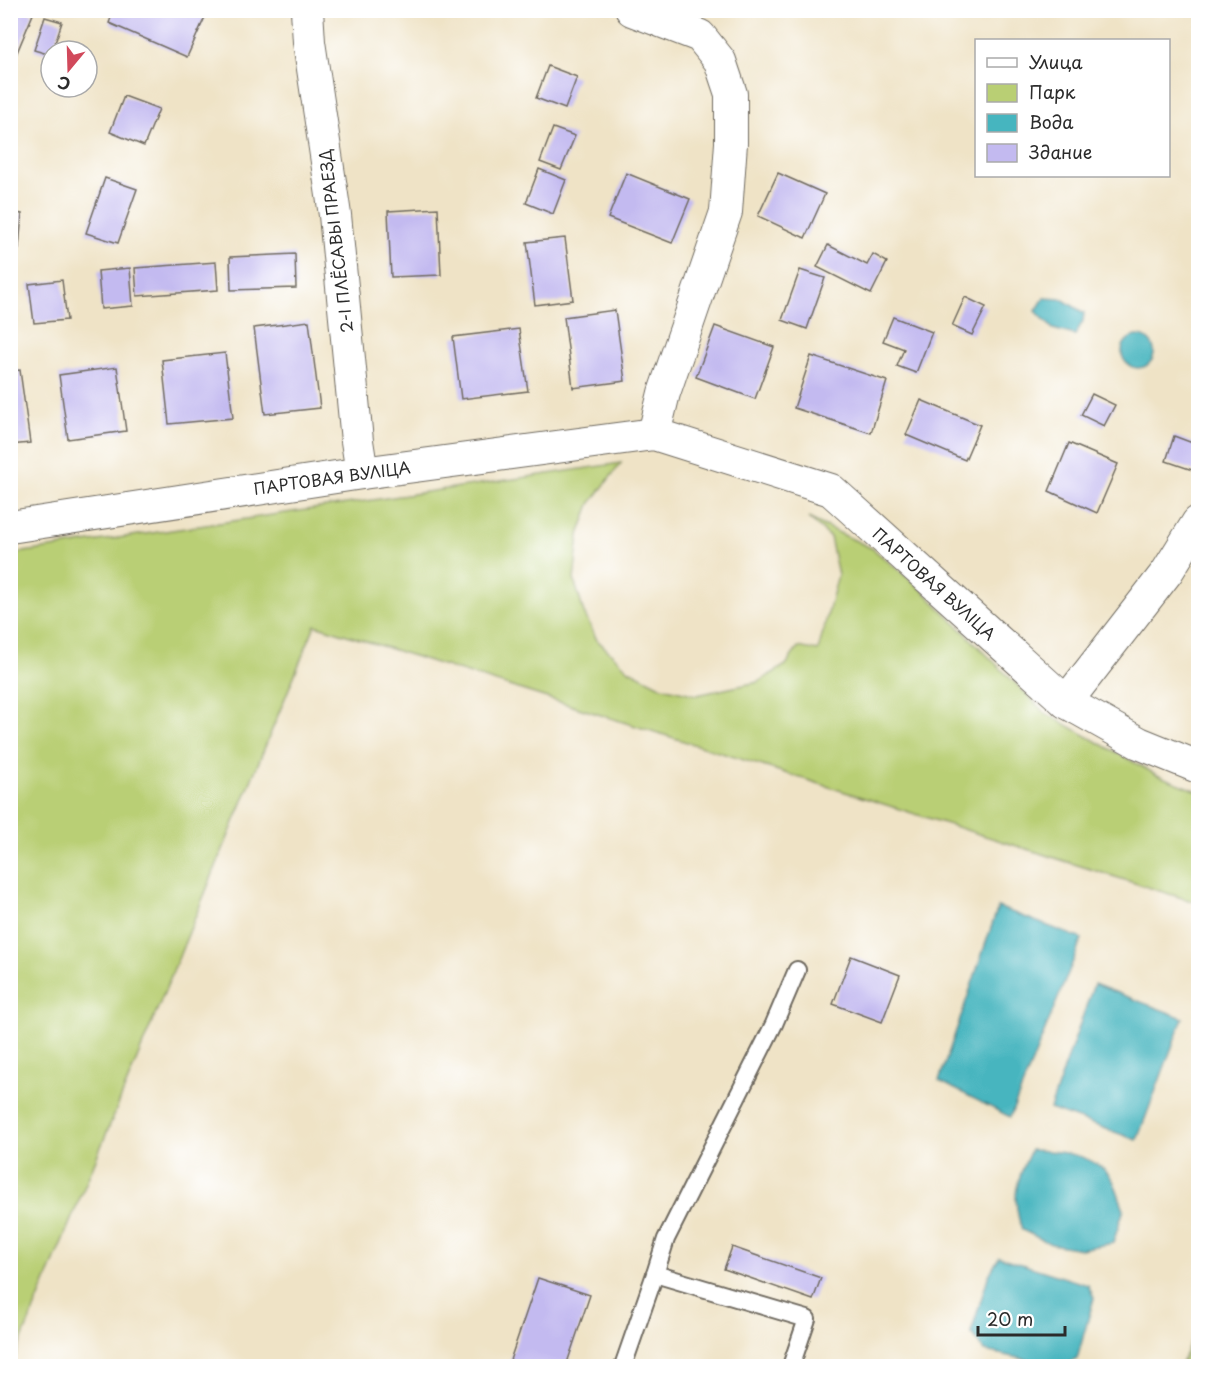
<svg xmlns="http://www.w3.org/2000/svg" width="1209" height="1377" viewBox="0 0 1209 1377" font-family="'Playpen Sans',sans-serif">
  <style>
    .green { fill: #b9cf74; stroke: #727d50; stroke-width: 1.5 }
    .water { fill: #46b5bf; stroke: #387075; stroke-width: 1.5 }
    .building { fill: #c3baf0 }
    .lines { fill: none; stroke-linecap: round; stroke-linejoin: round }
    .lane-casing { stroke: #706b61; stroke-width: 20 }
    .street-casing { stroke: #706b61; stroke-width: 34 }
    .lane { stroke: #fff; stroke-width: 16 }
    .street { stroke: #fff; stroke-width: 32 }
    .labels { text-anchor: middle; stroke-width: 6; stroke-linejoin: round; paint-order: stroke }
    .street-label { font-size: 16px; fill: #2b2b2b; stroke: #fff }
  </style>
  <rect width="100%" height="100%" fill="#fff"/>
  <filter id="ink" filterUnits="userSpaceOnUse"><feTurbulence type="fractalNoise" baseFrequency=".0167" numOctaves="2"/><feDisplacementMap in="SourceGraphic" scale="12" xChannelSelector="R" yChannelSelector="G"/><feConvolveMatrix kernelMatrix="1 2 1 2 8 2 1 2 1" color-interpolation-filters="sRGB"/></filter>
  <filter id="wash" filterUnits="userSpaceOnUse"><feTurbulence type="fractalNoise" baseFrequency=".008" numOctaves="4" result="noise"/><feDisplacementMap in="SourceGraphic" scale="24" xChannelSelector="R" yChannelSelector="G"/><feGaussianBlur stdDeviation="1.35" result="paint"/><feColorMatrix in="noise" values="0 0 0 0 0 0 0 0 0 0 0 0 0 0 0 0 0 1.4 0 .05"/><feComposite in="paint" operator="in"/></filter>
  <g filter="url(#wash)">
    <rect width="100%" height="100%" fill="#efe3c6"/>
    <g class="green">
      <polygon points="621,463 590,504 579,535 574,580 584,613 597,640 629,670 662,687 697,695 758,682 786,665 798,647 818,651 838,575 830,537 808,518 873,549 922,590 1045,713 1157,775 1198,791 1198,903 315,625 11,1366 11,554"/>
      <polygon points="1198,1325 1198,1366 1180,1366"/>
    </g>
    <g class="water">
      <polygon points="1044,298 1062,299 1084,313 1083,321 1075,335 1053,329 1036,311"/>
      <circle cx="1138" cy="352" r="16"/>
      <polygon points="998,907 1082,939 1010,1117 939,1081"/>
      <polygon points="1094,984 1183,1018 1137,1140 1050,1109"/>
      <path d="M1031 1150C1058 1151 1095 1153 1112 1179 1117 1187 1120 1200 1124 1209L1113 1243 1081 1249 1051 1244 1022 1230C1011 1196 1016 1181 1031 1150Z"/>
      <polygon points="999,1257 1088,1285 1094,1298 1077,1359 1063,1366 1058,1366 985,1351 971,1333 988,1277"/>
    </g>
    <g id="blocks">
      <g class="building">
        <polygon points="10,10 25,10 33,14 13,62 10,61"/>
        <polygon points="114,10 191,10 205,17 187,57 109,23"/>
        <polygon points="45,17 62,22 51,55 34,50"/>
        <polygon points="548,66 577,77 565,109 536,98"/>
        <polygon points="124,96 159,109 144,146 110,132"/>
        <polygon points="553,128 575,136 561,170 540,162"/>
        <polygon points="539,169 566,180 553,214 526,203"/>
        <polygon points="626,173 690,199 672,243 608,218"/>
        <polygon points="778,173 825,194 805,238 758,216"/>
        <polygon points="105,178 137,189 118,243 86,233"/>
        <polygon points="438,208 441,275 391,277 388,211"/>
        <polygon points="10,212 22,214 19,248 10,247"/>
        <polygon points="565,238 573,300 535,305 527,242"/>
        <polygon points="828,245 867,265 873,254 887,262 871,294 817,267"/>
        <polygon points="295,254 296,288 231,290 230,257"/>
        <polygon points="216,262 218,290 137,296 135,268"/>
        <polygon points="130,268 133,306 101,309 98,271"/>
        <polygon points="800,270 825,278 807,329 782,320"/>
        <polygon points="62,280 67,320 34,323 29,284"/>
        <polygon points="965,297 986,307 972,335 952,326"/>
        <polygon points="615,310 625,381 573,388 564,317"/>
        <polygon points="893,317 932,332 916,373 897,366 904,349 883,341"/>
        <polygon points="309,321 320,408 265,414 254,328"/>
        <polygon points="715,326 774,347 755,399 696,377"/>
        <polygon points="519,329 528,391 461,399 453,337"/>
        <polygon points="225,353 233,418 169,424 162,360"/>
        <polygon points="811,356 887,381 871,433 794,408"/>
        <polygon points="117,367 126,431 68,439 59,375"/>
        <polygon points="20,370 30,443 10,445 10,371"/>
        <polygon points="1092,394 1115,405 1104,426 1081,415"/>
        <polygon points="921,400 980,425 965,460 906,435"/>
        <polygon points="1174,436 1198,445 1198,472 1166,461"/>
        <polygon points="1069,443 1118,464 1097,513 1049,491"/>
        <polygon points="851,956 900,975 882,1022 833,1004"/>
        <polygon points="732,1247 821,1278 813,1300 724,1269"/>
        <polygon points="538,1278 590,1295 566,1366 508,1366"/>
      </g>
    </g>
  </g>
  <g filter="url(#ink)">
    <use href="#blocks" fill-opacity="0" stroke="#706b61" stroke-width="1.5"/>
    <g class="lines">
      <defs>
        <g id="lane">
          <polyline points="623,1366 655,1274"/>
          <polyline points="791,1366 807,1319 655,1274 666,1239 774,1024 797,970"/>
        </g>
        <g id="street">
          <polyline points="307,10 309,42 335,215 357,441 362,473"/>
          <polyline points="632,10 700,36 720,61 731,94 731,143 726,212 664,393 654,434"/>
          <polyline points="10,527 362,473 654,434 831,490 1066,702 1139,743 1198,767"/>
          <polyline points="1066,702 1167,572 1198,522"/>
        </g>
      </defs>
      <use href="#lane" class="lane-casing"/>
      <use href="#street" class="street-casing"/>
      <use href="#lane" class="lane"/>
      <use href="#street" class="street"/>
    </g>
  </g>
  <g class="labels">
    <g class="street-label">
      <text transform="translate(336 241) rotate(-97)" y="6">2-І ПЛЁСАВЫ ПРАЕЗД</text>
      <text transform="translate(332 478) rotate(-8)" y="6">ПАРТОВАЯ ВУЛІЦА</text>
      <text transform="translate(934 584) rotate(42)" y="6">ПАРТОВАЯ ВУЛІЦА</text>
    </g>
  </g>
  <rect width="1209" height="1377" fill="none" stroke="#fff" stroke-width="36"/>
  <rect x="975" y="39" width="195" height="138" fill="#ffffff" stroke="#aaaaaa" stroke-width="1.5"/>
  <rect x="987" y="58" width="30" height="9" fill="#ffffff" stroke="#aaaaaa" stroke-width="1.5"/>
  <text x="1029" y="69" font-size="18" fill="#2b2b2b">Улица</text>
  <rect x="987" y="84" width="30" height="18" fill="#b9cf74" stroke="#aaaaaa" stroke-width="1.5"/>
  <text x="1029" y="99" font-size="18" fill="#2b2b2b">Парк</text>
  <rect x="987" y="114" width="30" height="18" fill="#46b5bf" stroke="#aaaaaa" stroke-width="1.5"/>
  <text x="1029" y="129" font-size="18" fill="#2b2b2b">Вода</text>
  <rect x="987" y="144" width="30" height="18" fill="#c3baf0" stroke="#aaaaaa" stroke-width="1.5"/>
  <text x="1029" y="159" font-size="18" fill="#2b2b2b">Здание</text>
  <g transform="translate(69 69) rotate(199)"><circle r="28" fill="#ffffff" stroke="#aaaaaa" stroke-width="1.5"/>
  <path d="M0-4.5L10 22L0 15L-10 22Z" fill="#d1495b"/>
  <text y="-9" font-size="16" font-weight="bold" text-anchor="middle" fill="#2b2b2b">С</text>
  </g>
  <path d="M978 1326v9h87v-9" fill="none" stroke="#2b2b2b" stroke-width="3"/>
  <text x="987" y="1326" font-size="18" fill="#2b2b2b" stroke="#ffffff" stroke-width="4.5" paint-order="stroke">20 m</text>
</svg>
